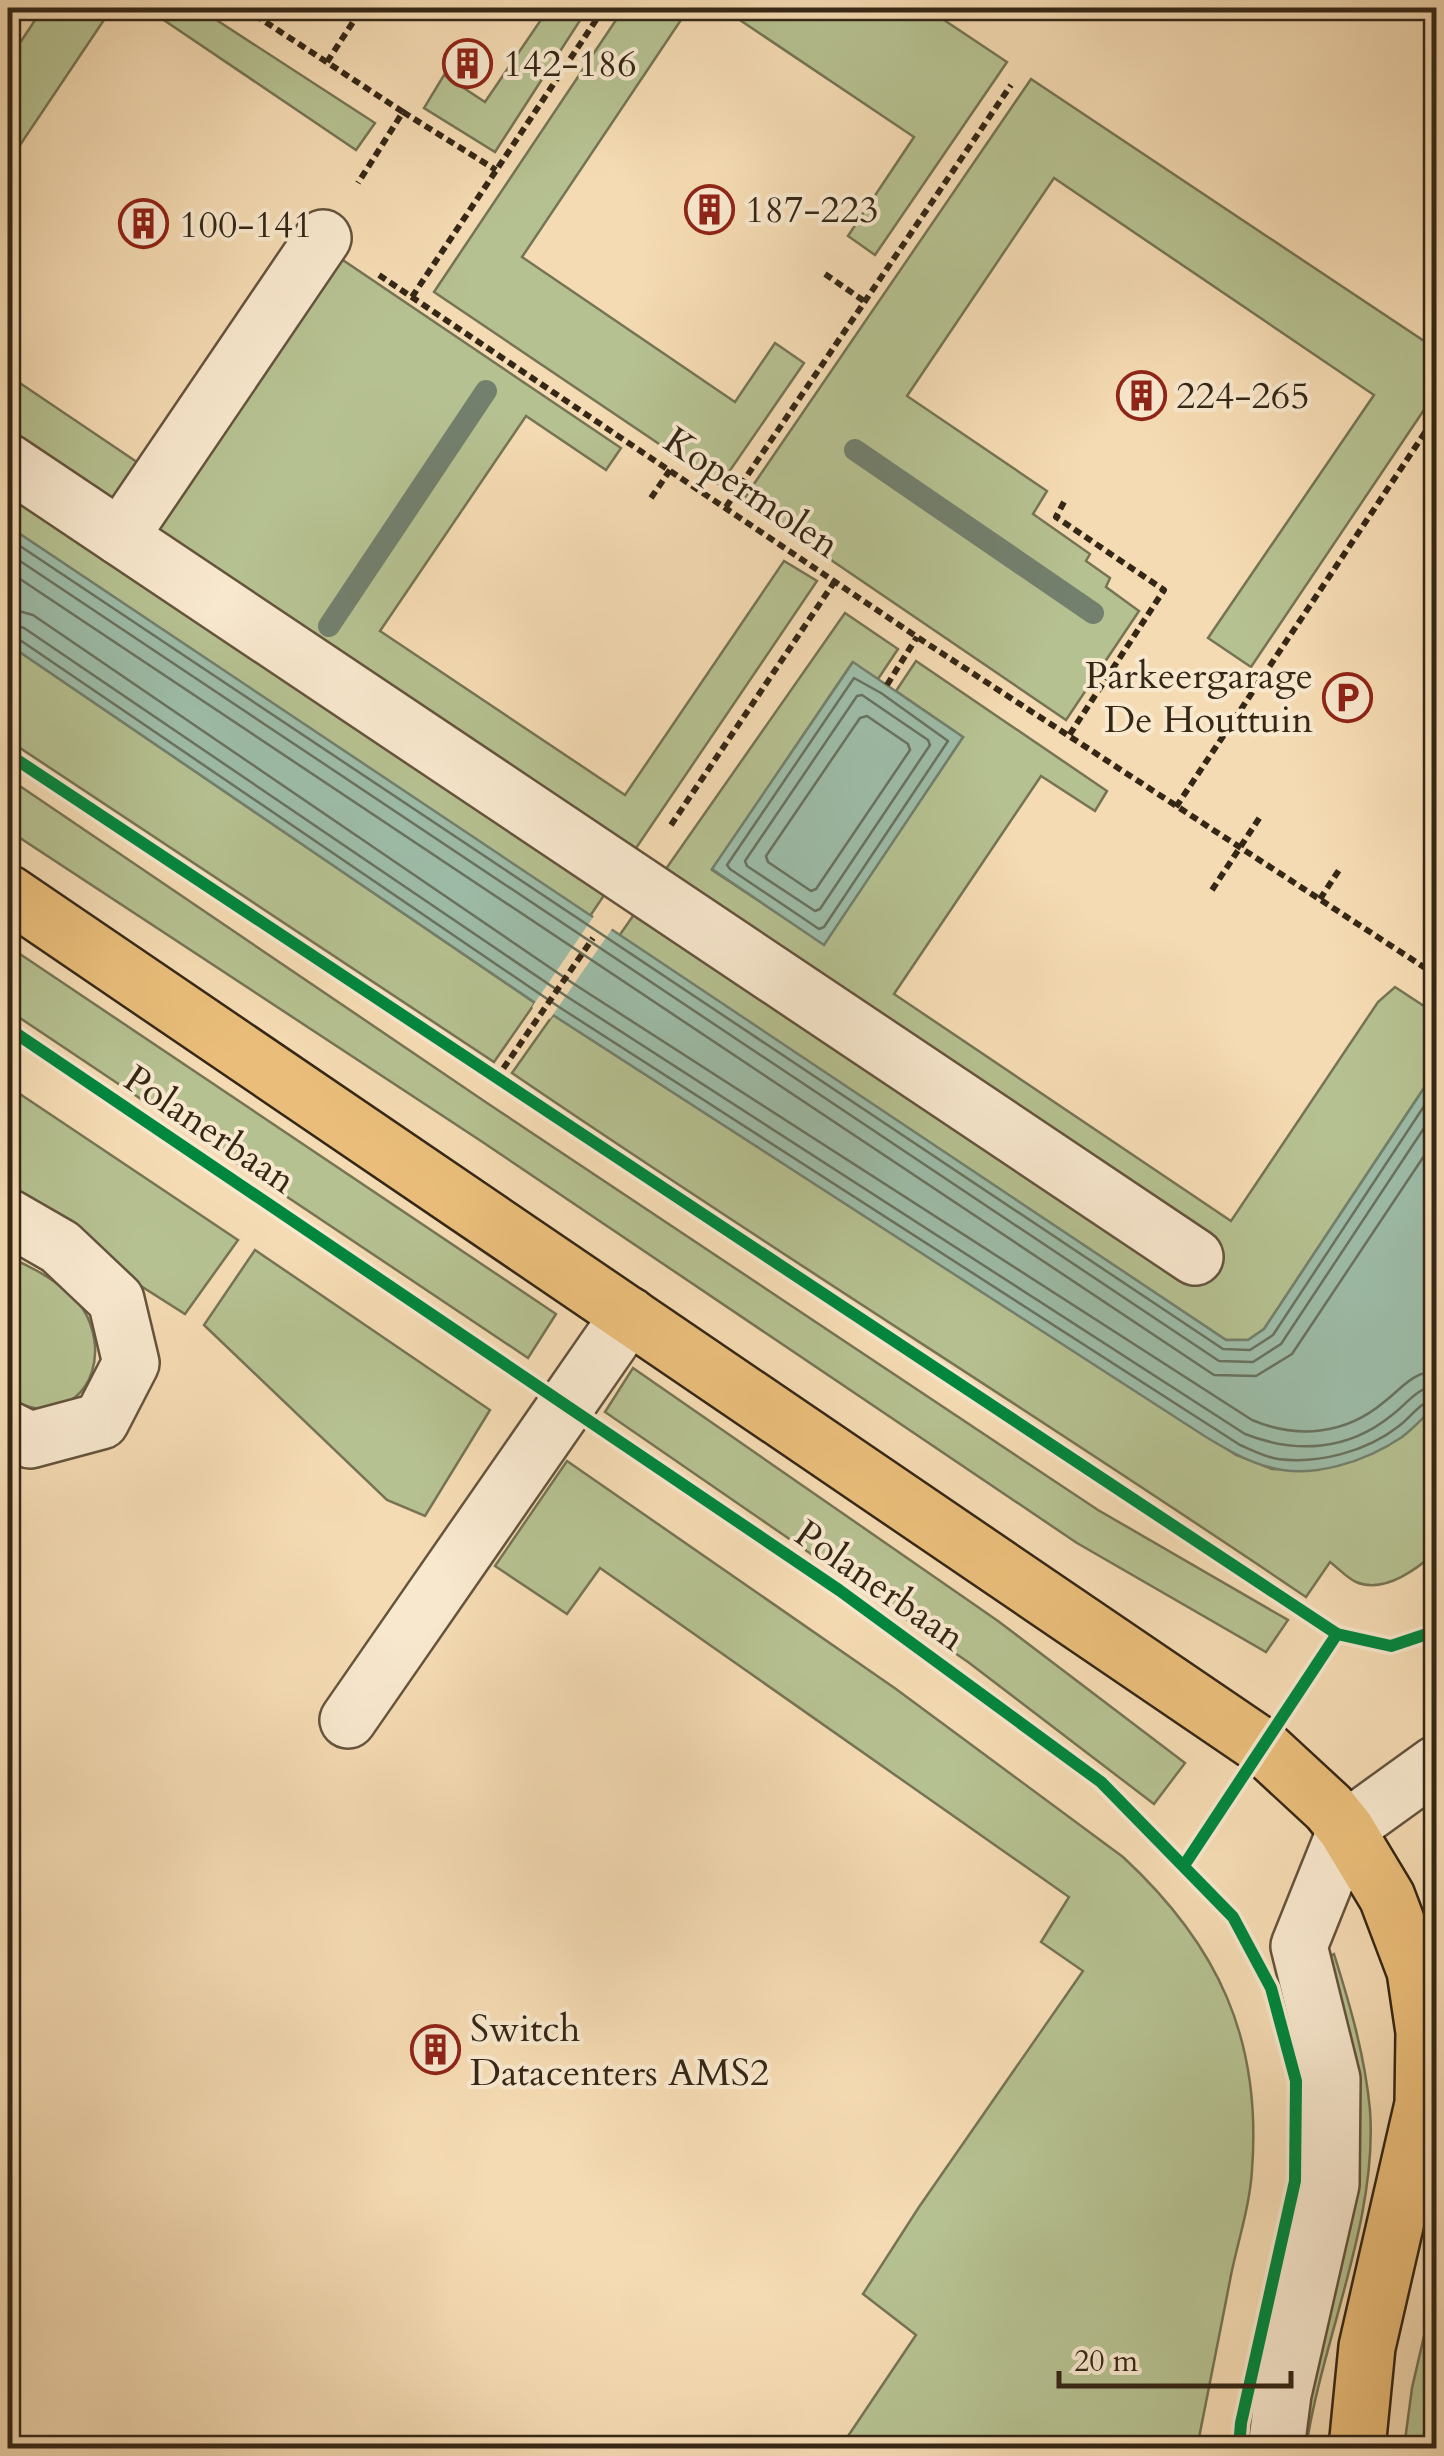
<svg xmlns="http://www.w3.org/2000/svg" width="1444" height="2456" viewBox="0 0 1444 2456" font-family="Cardo,serif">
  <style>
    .green { fill: #b6c191; stroke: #767454; stroke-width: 2.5 }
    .water { fill: #9dbca8; stroke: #73806e; stroke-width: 2.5 }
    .pier { fill: #f5dbb3 }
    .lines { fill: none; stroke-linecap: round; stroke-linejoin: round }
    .shore { stroke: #69725f; stroke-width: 2.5 }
    .stream { stroke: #73806e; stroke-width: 22 }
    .minor-casing { stroke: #65543d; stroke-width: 60 }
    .major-casing { stroke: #352716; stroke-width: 60 }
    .path { stroke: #352716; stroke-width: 6; stroke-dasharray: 8 5; stroke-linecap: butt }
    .minor { stroke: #f8e8ce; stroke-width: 55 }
    .major { stroke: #eabe7a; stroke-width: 55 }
    .cycleway-casing { stroke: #f8e8ce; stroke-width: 19 }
    .cycleway { stroke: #00873e; stroke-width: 12 }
    .labels { text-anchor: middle; stroke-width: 8; stroke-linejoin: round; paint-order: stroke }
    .poi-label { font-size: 38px; fill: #352716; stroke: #f8e8ce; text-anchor: start }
    .street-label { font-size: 38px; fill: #352716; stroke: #f8e8ce }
  </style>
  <rect width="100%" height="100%" fill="#f5dbb3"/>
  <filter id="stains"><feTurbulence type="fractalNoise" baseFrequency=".002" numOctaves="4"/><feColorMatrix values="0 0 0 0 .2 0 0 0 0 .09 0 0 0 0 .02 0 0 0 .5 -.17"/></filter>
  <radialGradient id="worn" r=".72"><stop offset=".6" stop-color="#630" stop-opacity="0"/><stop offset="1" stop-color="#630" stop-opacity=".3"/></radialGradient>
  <g class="green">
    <polygon points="43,8 112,8 8,163 8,61"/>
    <polygon points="146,8 198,8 375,123 356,150"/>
    <polygon points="549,8 588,8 495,152 424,108 444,75 485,102"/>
    <polygon points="624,8 689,8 522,257 735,402 775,343 804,363 720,485 434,292"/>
    <polygon points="722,8 926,8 1007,62 875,255 848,236 914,137"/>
    <polygon points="1031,79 1436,349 1436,392 1251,667 1208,638 1374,395 1054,178 907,396 1047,491 1033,514 1090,554 1086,561 1110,578 1106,587 1139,611 1066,720 743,500"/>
    <polygon points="328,250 621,448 606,470 526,416 380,631 625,795 784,561 817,581 590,916 8,526 8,375 171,485"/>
    <polygon points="845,613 898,649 878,679 852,663 712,870 824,944 963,737 896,691 916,661 1107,791 1095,811 1041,776 894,994 1231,1221 1378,1002 1395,987 1436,1014 1436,1070 1264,1329 1248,1340 1226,1340 619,936"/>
    <polygon points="8,644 535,1003 494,1062 8,740"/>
    <polygon points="8,778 490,1105 1098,1510 1288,1620 1266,1652 1077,1543 481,1141 8,830"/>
    <polygon points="8,946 556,1314 528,1358 8,1010"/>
    <path d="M553 1015 1236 1455 1272 1469 1318 1470 1402 1437 1436 1405V1552C1417 1569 1384 1594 1356 1582 1347 1578 1338 1568 1330 1562L1306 1597C1044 1419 774 1252 512 1073Z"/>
    <polygon points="8,1086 238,1240 185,1314 114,1269 8,1192"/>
    <polygon points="255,1250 490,1410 425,1516 387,1500 204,1325"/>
    <path d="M8 1257C33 1267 68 1286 83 1309 107 1347 96 1405 44 1409 32 1410 19 1403 8 1399Z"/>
    <polygon points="633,1368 998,1621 1185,1763 1154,1804 968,1662 605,1412"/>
    <path d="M567 1461 896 1689 1123 1857C1218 1945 1262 2039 1252 2170 1250 2205 1238 2241 1231 2275 1220 2333 1208 2391 1197 2448H840L916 2335 863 2294 919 2207 1083 1971 1041 1942 1069 1897 600 1568 567 1614 495 1566Z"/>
    <path d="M1334 1954C1350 2005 1365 2056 1370 2110 1378 2219 1322 2340 1306 2448H1289L1325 1959Z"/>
    <polygon points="1436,2284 1436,2409 1428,2448 1404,2448 1412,2388"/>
  </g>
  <g class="water">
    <path d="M8 526 1226 1340H1248L1264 1329 1436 1070V1405C1425 1416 1414 1428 1402 1437 1367 1461 1311 1480 1269 1467 1246 1461 1226 1449 1206 1437L553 1015 8 644Z"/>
    <polygon points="853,662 963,737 824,945 712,869"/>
  </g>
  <polygon class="pier" points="596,913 614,926 550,1019 532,1007"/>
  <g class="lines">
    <g class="shore">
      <polyline points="8,538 1223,1349 1250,1350 1273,1335 1436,1088"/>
      <polyline points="8,553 1219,1361 1253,1362 1281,1344 1436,1110"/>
      <polyline points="8,571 1214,1375 1256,1376 1292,1354 1436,1138"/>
      <path d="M8 608 33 615 574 984 1252 1420C1297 1439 1345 1435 1384 1402 1402 1388 1413 1372 1436 1371"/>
      <path d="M8 623 24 628 566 996 1245 1434C1296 1454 1348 1451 1392 1415 1407 1404 1417 1387 1436 1386"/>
      <path d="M8 636 17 638 559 1007 1240 1445C1252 1450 1265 1457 1278 1459 1318 1464 1366 1452 1399 1426 1411 1417 1421 1401 1436 1399"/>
      <polygon points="854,678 881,693 948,741 824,927 819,929 730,869 727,865"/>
      <polygon points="857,696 862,695 928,740 930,745 820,909 815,911 747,866 745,861"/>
      <polygon points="867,716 908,744 910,750 816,889 811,891 768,862 766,856 860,718"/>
    </g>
    <g class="stream">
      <polyline points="855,450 1093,613"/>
      <polyline points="329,626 486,391"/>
    </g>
    <defs>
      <g id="minor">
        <polyline points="8,462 1195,1257"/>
        <polyline points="120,537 323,238"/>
        <polyline points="8,1217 60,1247 116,1300 131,1363 101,1421 30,1440 8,1429"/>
        <polyline points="348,1720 629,1315"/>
        <polyline points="1276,2448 1283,2394 1331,2184 1332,2079 1299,1946 1346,1829 1436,1764"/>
      </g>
      <polyline id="major" points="8,893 1263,1747 1329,1808 1346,1829 1387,1897 1415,1971 1424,2032 1423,2104 1367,2347 1357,2448"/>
    </defs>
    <use href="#minor" class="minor-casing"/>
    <use href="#major" class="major-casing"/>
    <g class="path">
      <polyline points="244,8 403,112 358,183"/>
      <polyline points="327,62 355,19"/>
      <polyline points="403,112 496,170"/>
      <polyline points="825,274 864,301"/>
      <polyline points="379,275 917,637 1436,975"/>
      <polyline points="412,297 604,8"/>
      <polyline points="651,498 670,470"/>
      <polyline points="1064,502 1056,517 1164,590 1068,737"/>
      <polyline points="726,507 1011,85"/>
      <polyline points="887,685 917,637"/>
      <polyline points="1176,807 1436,416"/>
      <polyline points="671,825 835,581"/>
      <polyline points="1212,890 1260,817"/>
      <polyline points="1320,899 1339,870"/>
      <polyline points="496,1079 593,938"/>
    </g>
    <use href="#minor" class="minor"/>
    <use href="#major" class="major"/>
    <defs>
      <g id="cycleway">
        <polyline points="8,754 1337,1634 1391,1646 1436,1631"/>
        <polyline points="8,1028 839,1590 1101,1782 1233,1917 1271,1988 1296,2081 1295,2181 1241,2423 1239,2448"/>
        <polyline points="1185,1864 1337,1634"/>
      </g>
    </defs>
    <use href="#cycleway" class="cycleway-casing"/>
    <use href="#cycleway" class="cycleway"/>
  </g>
  <defs>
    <symbol id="building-ring" viewBox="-11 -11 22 22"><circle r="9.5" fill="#f8e8ce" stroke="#8f2418" stroke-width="1.5"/><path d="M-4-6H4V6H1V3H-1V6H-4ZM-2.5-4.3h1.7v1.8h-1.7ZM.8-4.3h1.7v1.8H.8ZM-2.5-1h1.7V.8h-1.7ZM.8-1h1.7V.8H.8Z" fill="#8f2418"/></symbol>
    <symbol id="parking-ring" viewBox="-11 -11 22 22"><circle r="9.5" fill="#f8e8ce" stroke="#8f2418" stroke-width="1.5"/><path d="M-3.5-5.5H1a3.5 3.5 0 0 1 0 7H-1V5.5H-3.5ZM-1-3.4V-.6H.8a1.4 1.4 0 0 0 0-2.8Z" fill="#8f2418"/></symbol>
  </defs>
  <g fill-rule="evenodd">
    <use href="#building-ring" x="440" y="36" width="55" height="55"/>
    <use href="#building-ring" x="682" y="182" width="55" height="55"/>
    <use href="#building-ring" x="116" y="196" width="55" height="55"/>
    <use href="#building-ring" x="1114" y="368" width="55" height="55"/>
    <use href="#parking-ring" x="1320" y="670" width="55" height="55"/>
    <use href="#building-ring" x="408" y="2022" width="55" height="55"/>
  </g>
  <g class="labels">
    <g class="poi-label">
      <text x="503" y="76">142-186</text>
      <text x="745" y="222">187-223</text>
      <text x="179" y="237">100-141</text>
      <text x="1176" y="408">224-265</text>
      <text x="1313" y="688" text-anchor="end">Parkeergarage<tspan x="1313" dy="44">De Houttuin</tspan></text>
      <text x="470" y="2041">Switch<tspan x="470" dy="44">Datacenters AMS2</tspan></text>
    </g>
    <g class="street-label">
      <text transform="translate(752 492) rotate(34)" y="13">Kopermolen</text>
      <text transform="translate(210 1129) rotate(34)" y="13">Polanerbaan</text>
      <text transform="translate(880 1585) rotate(35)" y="13">Polanerbaan</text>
    </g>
  </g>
  <rect width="1444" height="2456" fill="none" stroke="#f5dbb3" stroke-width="40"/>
  <rect x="10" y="10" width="1424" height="2436" fill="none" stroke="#352716" stroke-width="5"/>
  <rect x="20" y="20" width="1404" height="2416" fill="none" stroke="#352716" stroke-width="2.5"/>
  <path d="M1059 2371v15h232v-15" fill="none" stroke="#352716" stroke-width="5"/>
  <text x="1074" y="2371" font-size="30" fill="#352716" stroke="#f8e8ce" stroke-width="8" paint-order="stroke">20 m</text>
  <rect width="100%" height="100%" filter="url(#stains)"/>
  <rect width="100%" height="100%" fill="url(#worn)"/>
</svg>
